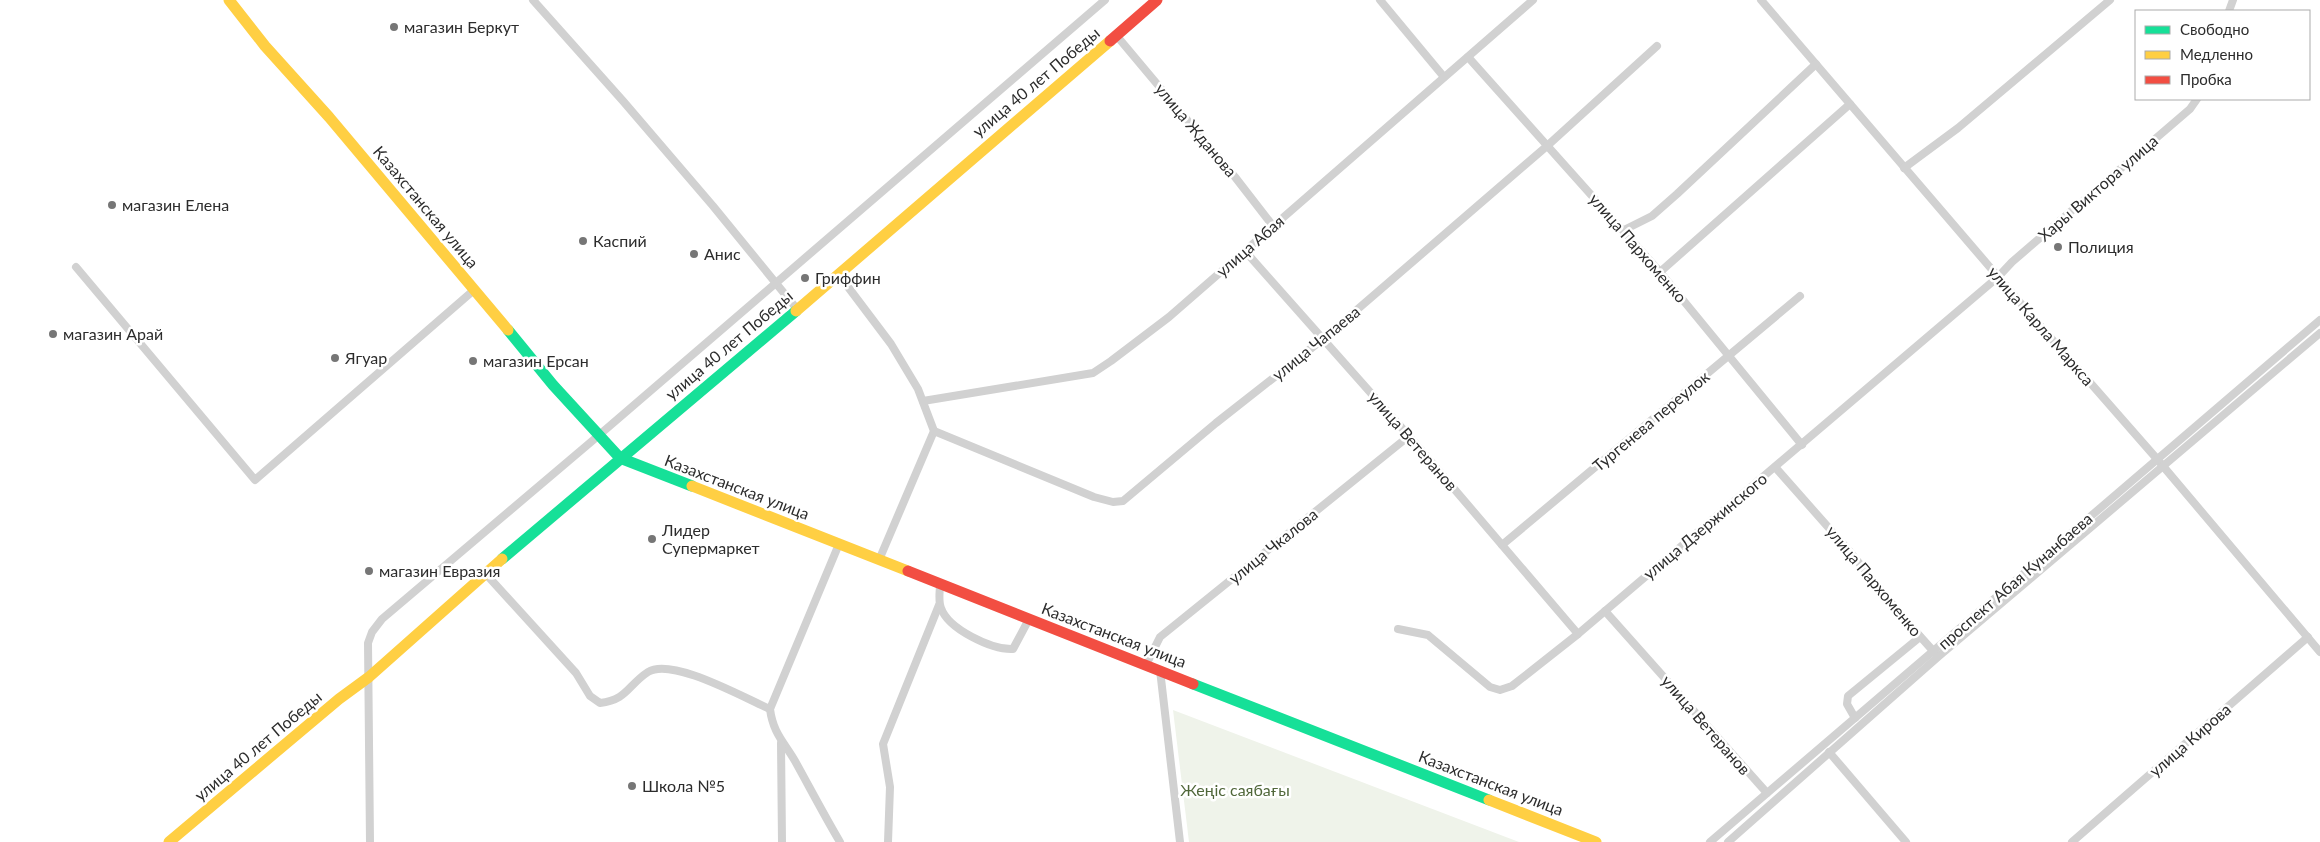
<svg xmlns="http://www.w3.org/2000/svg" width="2320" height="842" viewBox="0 0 2320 842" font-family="Lato,sans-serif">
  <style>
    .green { fill: #eff3ea }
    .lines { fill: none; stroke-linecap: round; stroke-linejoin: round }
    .street { stroke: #d1d1d1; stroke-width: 8 }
    .fast { stroke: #16e098; stroke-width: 11 }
    .slow { stroke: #ffcf43; stroke-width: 11 }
    .jam { stroke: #f24e42; stroke-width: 11 }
    .poi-dot { fill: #767676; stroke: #fff; stroke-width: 2 }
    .labels { text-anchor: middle; stroke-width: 5; stroke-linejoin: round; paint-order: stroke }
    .poi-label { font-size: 16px; fill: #2c2c2c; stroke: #fff; text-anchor: start }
    .street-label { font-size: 16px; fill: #2c2c2c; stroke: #fff }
    .park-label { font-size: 16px; fill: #50673a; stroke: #fff }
  </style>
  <rect width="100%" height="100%" fill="#fff"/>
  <polygon class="green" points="1173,710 1519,842 1189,842"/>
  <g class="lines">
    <g class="street">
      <polyline points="533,0 623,101 713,206 797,309"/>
      <polyline points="1380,0 1444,77"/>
      <polyline points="1761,0 2030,314 2157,459 2320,652"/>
      <polyline points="2229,11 2233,0"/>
      <polyline points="1116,35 1235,177 1273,226"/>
      <polyline points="1468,57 1660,272 1802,445"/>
      <polyline points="1904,168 1958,128 2110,0"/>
      <polyline points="1624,230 1652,216 1677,194 1816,64"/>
      <polyline points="1245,251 1409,436 1578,634"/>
      <polyline points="76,267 255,480 474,290"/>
      <polyline points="1660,272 1850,104"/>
      <polyline points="839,275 891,344 918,389 934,431 879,560"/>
      <polyline points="923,401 1093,373 1111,361 1169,317 1533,0"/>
      <polyline points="934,431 1094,497 1113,502 1123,501 1216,423 1323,339 1547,146 1657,46"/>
      <polyline points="1775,467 1851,553 1901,615 1935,653"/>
      <path d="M839 544 770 709C773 733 784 742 795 761 810 788 824 815 840 842"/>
      <polyline points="1502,545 1800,296"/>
      <path d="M485 573 576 673 590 696 600 703C627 700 628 685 648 672 672 657 744 698 770 709"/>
      <path d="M940 584C940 591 938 601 941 608 948 629 992 650 1013 649L1029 619"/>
      <polyline points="1605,611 1767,793"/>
      <polyline points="1398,629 1428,635 1490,687 1500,690 1512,686 1578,634 1998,277 2012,262 2190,109 2197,99"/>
      <polyline points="1146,665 1160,637 1409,436"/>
      <polyline points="1160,670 1180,842"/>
      <polyline points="1855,718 1847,704 1848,696 1920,637"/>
      <polyline points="781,743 782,842"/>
      <polyline points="1829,752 1906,842"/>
      <polyline points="370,842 368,643 372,632 382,619 598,436 1105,0"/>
      <polyline points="888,842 890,787 883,744 939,605"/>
      <polyline points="1710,842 2320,320"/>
      <polyline points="1728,842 1939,656 2320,333"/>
      <polyline points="2072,842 2308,637"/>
    </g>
    <g class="fast">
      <polyline points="508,330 553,385 620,458 692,486"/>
      <polyline points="502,559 796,311"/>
      <polyline points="1193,684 1489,800"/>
    </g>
    <g class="slow">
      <polyline points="229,0 265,46 329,117 508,330"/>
      <polyline points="796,311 1110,41"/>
      <polyline points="692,486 908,571"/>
      <polyline points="1489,800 1596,842"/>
      <polyline points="169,842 339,699 369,677 502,559"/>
    </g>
    <g class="jam">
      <polyline points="1110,41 1157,0"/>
      <polyline points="908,571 1193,684"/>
    </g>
  </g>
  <g class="poi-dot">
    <circle cx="394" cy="27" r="5"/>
    <circle cx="112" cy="205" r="5"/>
    <circle cx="583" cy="241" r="5"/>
    <circle cx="2058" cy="247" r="5"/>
    <circle cx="694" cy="254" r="5"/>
    <circle cx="805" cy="278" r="5"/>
    <circle cx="53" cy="334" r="5"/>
    <circle cx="335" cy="358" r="5"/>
    <circle cx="473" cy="361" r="5"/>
    <circle cx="652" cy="539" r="5"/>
    <circle cx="369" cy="571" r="5"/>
    <circle cx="632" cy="786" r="5"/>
  </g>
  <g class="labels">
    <g class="poi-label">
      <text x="404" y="33">магазин Беркут</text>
      <text x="122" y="211">магазин Елена</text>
      <text x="593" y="247">Каспий</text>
      <text x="2068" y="253">Полиция</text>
      <text x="704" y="260">Анис</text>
      <text x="815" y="284">Гриффин</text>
      <text x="63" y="340">магазин Арай</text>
      <text x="345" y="364">Ягуар</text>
      <text x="483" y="367">магазин Ерсан</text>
      <text x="662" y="536">Лидер<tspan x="662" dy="18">Супермаркет</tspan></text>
      <text x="379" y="577">магазин Евразия</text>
      <text x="642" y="792">Школа №5</text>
    </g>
    <g class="street-label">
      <text transform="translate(1036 82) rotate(-40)" y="6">улица 40 лет Победы</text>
      <text transform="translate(1196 130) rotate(50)" y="6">улица Жданова</text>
      <text transform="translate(2098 188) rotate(-41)" y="6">Хары Виктора улица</text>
      <text transform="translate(426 207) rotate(50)" y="6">Казахстанская улица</text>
      <text transform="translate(1250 246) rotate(-41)" y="6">улица Абая</text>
      <text transform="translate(1638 248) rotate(49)" y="6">улица Пархоменко</text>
      <text transform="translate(2041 326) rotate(49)" y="6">улица Карла Маркса</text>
      <text transform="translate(1316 343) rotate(-39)" y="6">улица Чапаева</text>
      <text transform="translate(729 345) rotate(-40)" y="6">улица 40 лет Победы</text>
      <text transform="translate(1651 421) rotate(-40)" y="6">Тургенева переулок</text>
      <text transform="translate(1413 441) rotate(49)" y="6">улица Ветеранов</text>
      <text transform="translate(737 487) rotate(21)" y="6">Казахстанская улица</text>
      <text transform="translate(1705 526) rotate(-40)" y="6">улица Дзержинского</text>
      <text transform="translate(1273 546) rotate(-39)" y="6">улица Чкалова</text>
      <text transform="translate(1874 581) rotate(50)" y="6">улица Пархоменко</text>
      <text transform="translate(2015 581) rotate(-41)" y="6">проспект Абая Кунанбаева</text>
      <text transform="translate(1114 635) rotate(21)" y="6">Казахстанская улица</text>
      <text transform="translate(1706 725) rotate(49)" y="6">улица Ветеранов</text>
      <text transform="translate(2190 740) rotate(-41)" y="6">улица Кирова</text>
      <text transform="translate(258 746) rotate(-40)" y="6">улица 40 лет Победы</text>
      <text transform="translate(1491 783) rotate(21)" y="6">Казахстанская улица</text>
    </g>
    <g class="park-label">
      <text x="1235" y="796">Жеңіс саябағы</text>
    </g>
  </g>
  <rect x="2135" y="10" width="175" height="90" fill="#ffffff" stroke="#ababab"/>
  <rect x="2145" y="26" width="25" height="8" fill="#16e098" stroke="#ababab"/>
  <text x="2180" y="35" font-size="15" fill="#2c2c2c">Свободно</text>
  <rect x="2145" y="51" width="25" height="8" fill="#ffcf43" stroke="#ababab"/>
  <text x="2180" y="60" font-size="15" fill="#2c2c2c">Медленно</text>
  <rect x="2145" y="76" width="25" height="8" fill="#f24e42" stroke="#ababab"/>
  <text x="2180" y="85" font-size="15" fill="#2c2c2c">Пробка</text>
</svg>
